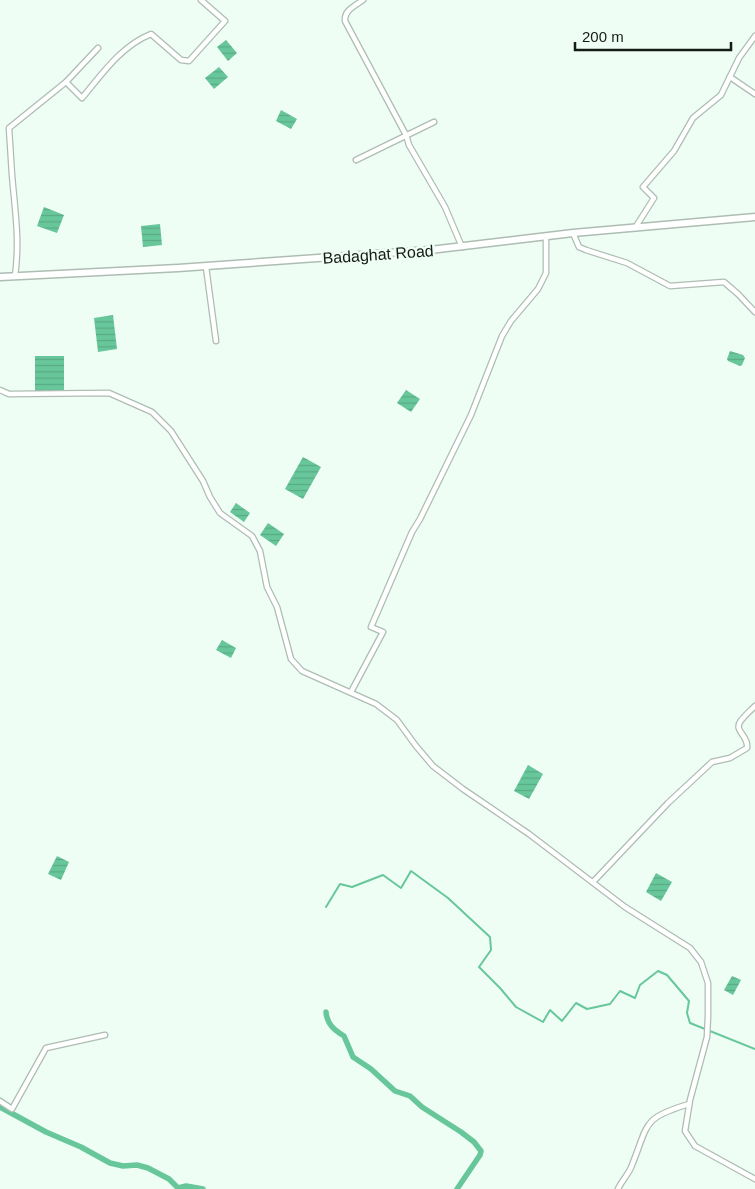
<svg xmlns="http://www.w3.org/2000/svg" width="755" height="1189" font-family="Arial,sans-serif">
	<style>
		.water { fill: url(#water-rules) }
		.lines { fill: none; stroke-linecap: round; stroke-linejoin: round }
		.stream { stroke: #68c79a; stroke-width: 2 }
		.canal { stroke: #68c79a; stroke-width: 5.5 }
		.street-casing { stroke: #aebdb4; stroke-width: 7 }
		.secondary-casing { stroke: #aebdb4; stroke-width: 9 }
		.street { stroke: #fff; stroke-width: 4.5 }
		.secondary { stroke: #fff; stroke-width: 6 }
		.labels { text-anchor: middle; stroke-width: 5; stroke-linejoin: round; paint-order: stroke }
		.street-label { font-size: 16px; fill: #161b18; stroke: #eefef5 }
	</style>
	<defs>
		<pattern id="water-rules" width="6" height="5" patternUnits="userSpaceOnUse" patternTransform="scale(1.25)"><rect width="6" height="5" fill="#68c79a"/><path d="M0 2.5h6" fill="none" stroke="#59aa84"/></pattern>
	</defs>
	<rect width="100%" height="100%" fill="#eefef5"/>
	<g class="water">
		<path d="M226 40 237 53 228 61 217 47Z"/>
		<path d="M219 67 228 77 214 89 205 78Z"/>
		<path d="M281 110 297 119 291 129 276 121Z"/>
		<path d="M44 207 64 215 57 233 37 226Z"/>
		<path d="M160 224 162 245 143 247 141 226Z"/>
		<path d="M113 315 117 349 98 352 94 318Z"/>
		<path d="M730 351 743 355 745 358 742 365 740 366 728 361 727 359Z"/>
		<path d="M35 356H64V391L35 392Z"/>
		<path d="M406 390 420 399 411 412 397 403Z"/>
		<path d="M303 457 321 467 303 499 285 489Z"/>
		<path d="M236 503 250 513 244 522 230 512Z"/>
		<path d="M268 523 284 534 276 546 260 535Z"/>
		<path d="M222 640 236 648 231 658 216 650Z"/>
		<path d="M528 765 543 774 529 799 514 791Z"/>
		<path d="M57 856 69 862 61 880 48 874Z"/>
		<path d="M656 873 672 882 661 901 646 892Z"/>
		<path d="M732 976 741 980 733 995 724 990Z"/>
	</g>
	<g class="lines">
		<path class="stream" d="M326 907 340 884 352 887 383 875 401 888 411 871 448 898 490 937 491 950 479 967 500 988 516 1007 543 1022 550 1010 562 1021 576 1003 587 1009 610 1004 620 991 635 998 640 985 658 971 667 975 689 1001 687 1013 690 1023 755 1049"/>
		<g class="canal">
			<path d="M326 1012C327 1024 334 1030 344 1036L353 1057 371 1069 395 1091 410 1096 422 1107 461 1132 474 1142 481 1151 480 1155 457 1189"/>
			<path d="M0 1107 46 1132 81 1147 110 1163 123 1166 137 1165 148 1168 169 1179 178 1188 186 1186 203 1189"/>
		</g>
		<g class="street-casing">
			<g id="street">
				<path d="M363 0C355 6 344 10 345 21L406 135 409 145 445 207 462 247"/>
				<path d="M730 77 755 94"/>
				<path d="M66 82 82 98C102 74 121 46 151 34L181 60 189 61 225 21 201 0"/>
				<path d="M356 160 434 122"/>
				<path d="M635 228 654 198 643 187 674 151 693 118 721 95 739 58 755 36"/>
				<path d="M573 233 579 247 586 250 627 263 670 286 724 282 738 294 755 312"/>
				<path d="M206 267 216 341"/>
				<path d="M15 276C20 240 15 211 12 175 11 159 10 143 9 128L66 82 98 48"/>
				<path d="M0 390 9 394 109 393 152 412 171 431 203 481 210 497 220 513 252 536 260 551 267 587 277 607 291 659 302 671 376 704 397 720 416 746 433 766 463 789 529 834 625 907 690 948 701 962 708 983V1016L707 1037 690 1100 685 1131 695 1146 755 1179"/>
				<path d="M351 692 383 632 371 627 412 532 420 519 471 415 502 336 511 321 538 289 546 273V236"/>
				<path d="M593 882 668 803 712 762 730 758 747 748C749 736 734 731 740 722 744 716 750 711 755 706"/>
				<path d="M0 1101 12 1109 46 1048 105 1035"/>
				<path d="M618 1189C622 1180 629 1174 632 1165 649 1123 642 1118 689 1104"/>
			</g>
		</g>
		<g class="secondary-casing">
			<path id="secondary" d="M0 277 178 268 430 250 573 233 755 217"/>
		</g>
		<use href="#street" class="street"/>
		<use href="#secondary" class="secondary"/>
	</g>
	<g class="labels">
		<g class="street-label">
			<text transform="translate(378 254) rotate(-4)" y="6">Badaghat Road</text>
		</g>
	</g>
	<path d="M575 42v8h156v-8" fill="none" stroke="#161b18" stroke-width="2.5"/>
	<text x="582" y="42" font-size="15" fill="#161b18" stroke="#eefef5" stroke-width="4" paint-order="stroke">200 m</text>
</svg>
